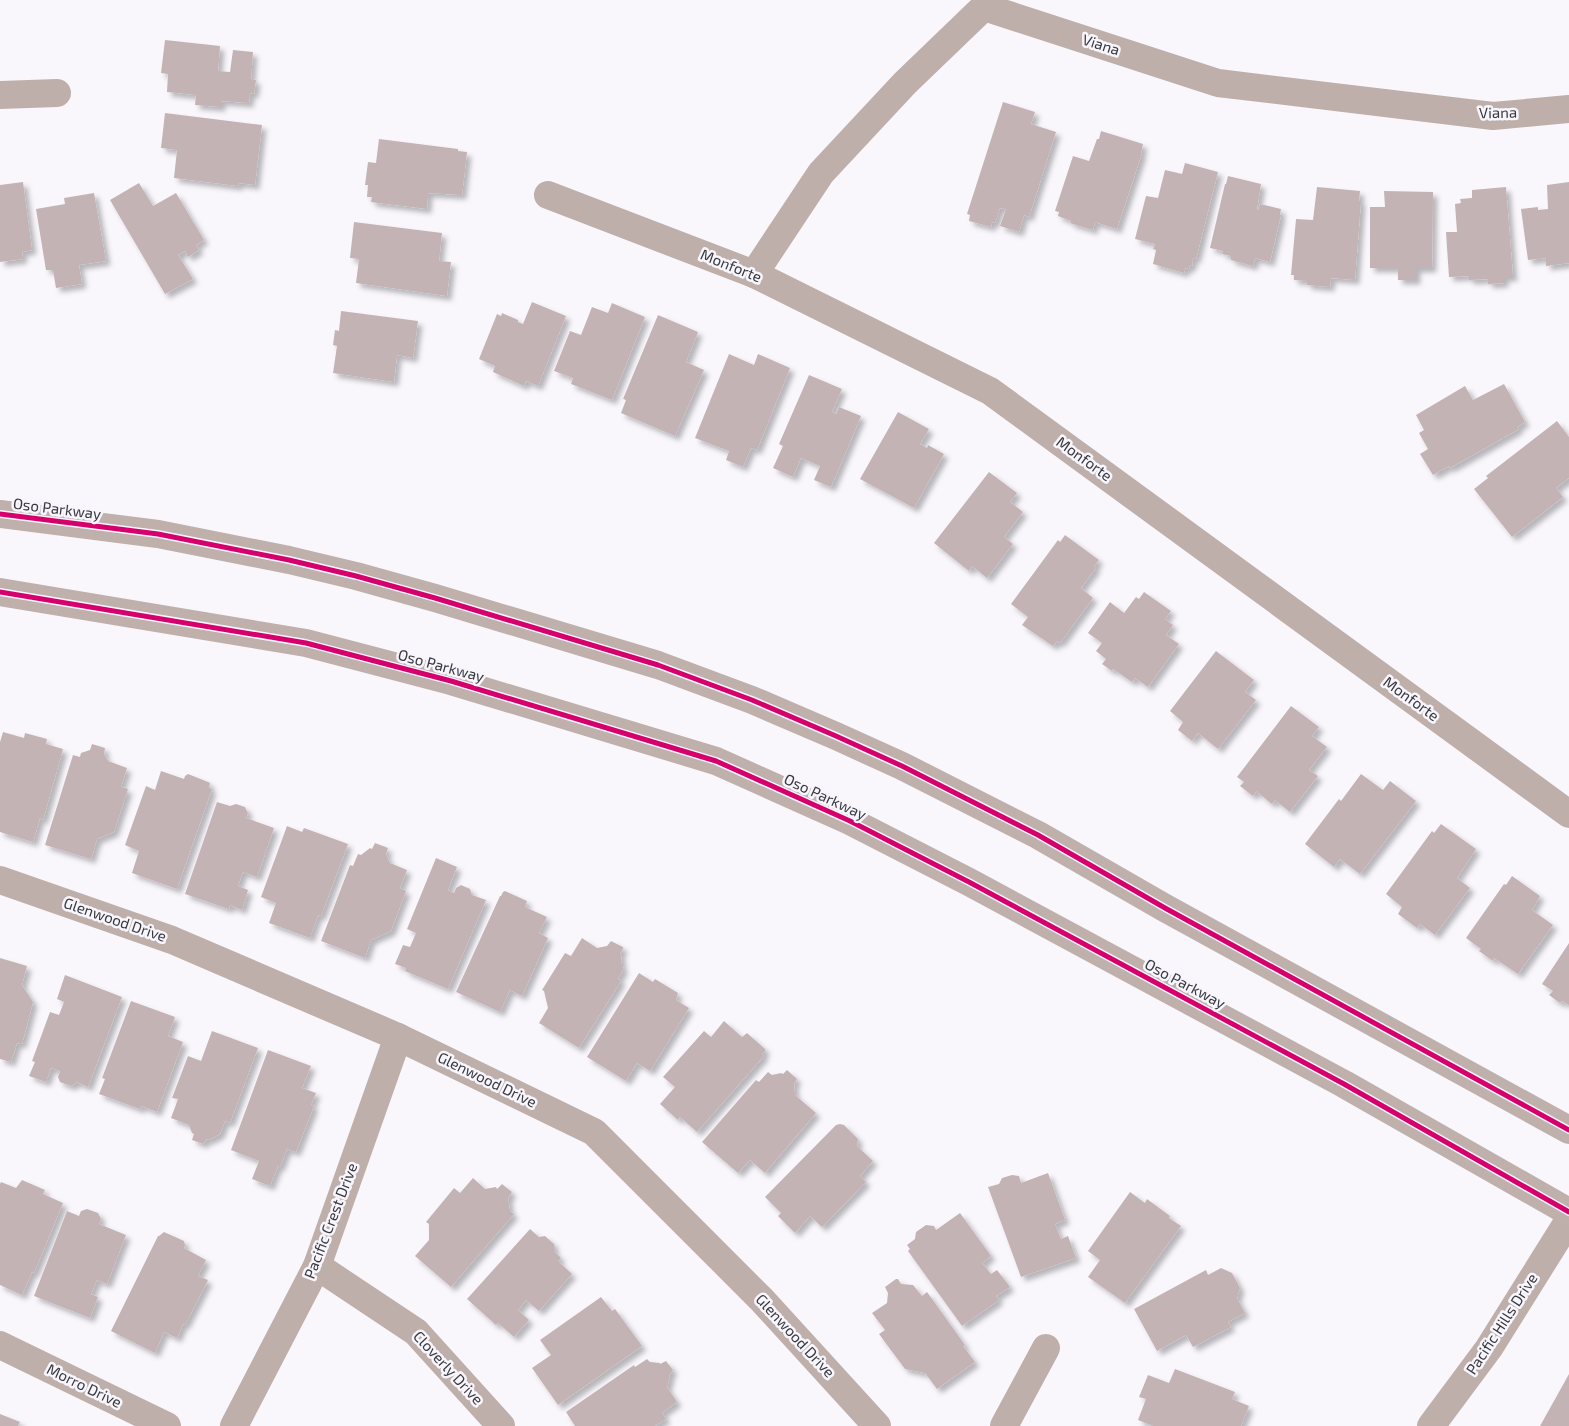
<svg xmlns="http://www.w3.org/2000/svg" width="1569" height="1426" font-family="'Exo 2',sans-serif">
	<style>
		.building { fill: #c4b3b5; filter: url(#shadow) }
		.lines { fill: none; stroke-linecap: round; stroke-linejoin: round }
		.minor { stroke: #bfafaa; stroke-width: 28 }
		.major { stroke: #bfb0ab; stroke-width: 28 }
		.cycleway-casing { stroke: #f8f6fd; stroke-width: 8 }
		.cycleway { stroke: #d6006c; stroke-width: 5 }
		.labels { text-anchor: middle; stroke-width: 5; stroke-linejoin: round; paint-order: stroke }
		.street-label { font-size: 15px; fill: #39373e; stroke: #f8f6fd }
	</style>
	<defs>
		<filter id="shadow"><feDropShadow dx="4.5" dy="4.5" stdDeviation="2.5" flood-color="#0004"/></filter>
	</defs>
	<rect width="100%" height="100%" fill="#f9f7fc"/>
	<g class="building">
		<path d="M165 40 220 46 218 71 230 72 233 50 253 52 251 79 256 80 254 94 250 93 249 103 221 101V107L195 105 196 95 167 92 168 74 161 73Z"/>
		<path d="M1003 102 1035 112 1031 124 1056 132 1029 217 1024 215 1019 232 1000 226 1006 209 1000 208 995 223 992 222 991 227 969 221 970 215 967 214Z"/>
		<path d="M165 113 262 125 255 185 239 183 238 186 174 178 177 150 161 148Z"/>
		<path d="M1101 131 1143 144 1141 153H1142L1117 229 1095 222 1093 230 1070 223 1071 221 1058 216 1059 212 1055 211 1073 156 1089 161 1097 139H1099Z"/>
		<path d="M379 139 458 149V151L467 152 462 195 428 193 427 209 371 202 372 197H367L368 185H365L368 162 376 163Z"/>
		<path d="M1185 163 1218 172 1196 259 1193 258 1192 266 1190 265 1189 269 1185 268 1184 273 1153 264 1156 250 1153 249 1155 244 1135 239 1146 196 1158 198 1165 170 1182 174Z"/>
		<path d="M1228 176 1261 184 1257 209 1258 210 1260 204 1281 209 1280 215H1281L1270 262 1255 258 1253 266 1231 260V256L1222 254 1223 251 1210 248 1225 184H1226Z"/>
		<path d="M23 182 32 250 22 252 23 259 0 262V185Z"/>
		<path d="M1569 182V263L1546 266V258L1528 260 1521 209 1538 207V210L1548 209 1547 185Z"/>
		<path d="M139 183 153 206 176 193 204 240 196 245 199 250 188 257 185 251 178 255 193 279 165 294 110 200Z"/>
		<path d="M1317 187 1360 191 1359 201H1361L1355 280 1331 278 1330 287 1307 285V281L1294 280V275H1291L1296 219 1313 220Z"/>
		<path d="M1506 187 1513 277H1504V283L1488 284V279L1469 280V276L1449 277 1446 232H1457L1455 204 1461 203 1460 199 1472 198V190Z"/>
		<path d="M1384 191 1433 192 1432 268H1416V280H1398V268H1370V207H1385Z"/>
		<path d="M94 193 106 261 79 265 82 284 56 288 53 270H46L36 209 65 204 64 198Z"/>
		<path d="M354 222 442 233 439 261 451 262 447 296 356 283 359 259 350 258Z"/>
		<path d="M532 302 566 316 538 386 526 381 524 386 493 372 495 366 479 359 497 314 501 316 502 313 518 320V322L523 324Z"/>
		<path d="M612 303 645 317 612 400 571 384 573 378 554 371 570 331 581 335 592 307 608 313Z"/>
		<path d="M341 311 418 321 413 358 397 355 394 382 333 373 337 346 333 345 335 330 339 331Z"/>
		<path d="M658 315 698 332 686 362 704 370 675 436 621 413 626 400 623 399Z"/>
		<path d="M729 354 754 365 758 354 790 368 757 450 751 448 743 467 726 460 729 451 695 438Z"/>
		<path d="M809 375 842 389 832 412 836 414 839 407 861 416 831 487 814 480 820 466 801 458 793 477 773 468 783 446 779 444Z"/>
		<path d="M1504 384 1525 422 1517 427 1519 429 1450 468 1449 466 1433 475 1420 454 1428 449 1419 433 1424 430 1416 415 1465 386 1473 400Z"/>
		<path d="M898 412 929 429 920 444 927 448 928 445 944 454 914 508 860 479Z"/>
		<path d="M1557 421 1569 437V478L1556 488 1563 497 1512 537 1474 489 1488 478 1486 476Z"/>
		<path d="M989 472 1017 493 1010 502 1023 512 1004 537 1013 544 987 578 972 566 969 571 934 543Z"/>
		<path d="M1065 535 1099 560 1094 566 1096 568 1081 588 1093 598 1060 643 1057 641 1053 646 1022 625 1028 617 1011 604 1058 540 1060 542Z"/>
		<path d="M1144 592 1171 611 1165 619 1173 625 1166 635 1179 644 1148 687 1135 678 1132 682 1113 669 1112 671 1102 664 1106 659 1096 651 1102 643 1088 633 1110 602 1124 613 1136 597 1139 599Z"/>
		<path d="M1216 651 1254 680 1245 692 1256 700 1218 749 1198 733 1192 741 1178 730 1183 722 1170 711Z"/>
		<path d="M1291 706 1319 727 1312 736 1327 747 1309 770 1318 776 1290 812 1275 800 1272 804 1256 791 1253 796 1240 786 1244 782 1237 777Z"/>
		<path d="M3 732 24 738 25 733 47 739 46 744 63 749 43 820 40 818 33 842 0 832V742Z"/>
		<path d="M92 744 105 748 104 754 108 761 127 768 121 787 128 789 114 832 97 839 91 859 45 845 73 755 80 757 81 753 90 750Z"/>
		<path d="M161 771 184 779 185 776 188 774 208 782 210 783 209 788 212 789 177 889 132 873 139 851 125 845 146 786 155 790Z"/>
		<path d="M1361 774 1383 790 1390 781 1416 801 1360 874 1340 859 1334 867 1305 844 1339 799 1341 801Z"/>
		<path d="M217 802 230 806 236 804 245 807 248 813 246 818 274 828 257 877 243 872 238 886 248 890 242 910 230 905 229 909 185 894Z"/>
		<path d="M1441 824 1476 849 1457 878 1470 888 1435 935 1420 924 1417 928 1398 914 1402 907 1386 894 1432 831 1434 833Z"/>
		<path d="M287 826 302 832 304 828 348 844 321 916 318 915 310 938 269 923 276 903 261 897Z"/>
		<path d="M375 843 388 848 386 854 390 863 407 870 400 888 406 891 391 931 371 940 365 958 321 941 350 865 353 866 358 854 361 855 370 848 372 849Z"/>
		<path d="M436 858 457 867 448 890 454 893 456 888 461 885 470 889 472 895 486 900 448 989 405 971 406 968 395 964 403 945 410 947 416 933 407 929Z"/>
		<path d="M1512 876 1540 896 1532 910 1553 925 1518 974 1494 958 1493 961 1479 951 1481 949 1466 938 1504 884 1506 885Z"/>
		<path d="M505 891 527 901 525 907 547 917 539 933 548 938 522 996 510 990 500 1012 456 992 500 896H501L503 892Z"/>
		<path d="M582 938 597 948 607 946 611 941 623 947V949L620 954 621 955 622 967 624 968 618 979 621 981 579 1048 539 1023 548 1008 544 991 542 990 565 953 571 956Z"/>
		<path d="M1569 943V1005L1562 1001 1560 1003 1549 995 1553 991 1542 984Z"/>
		<path d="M0 958 27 966 22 985 33 1002 22 1044 17 1043 11 1062 0 1059Z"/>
		<path d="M639 973 653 982 655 979 678 993 676 1000 689 1008 650 1071 637 1063 626 1081 587 1057Z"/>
		<path d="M65 975 122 997 88 1087 77 1082 71 1086 60 1082 58 1077 60 1071 51 1068 46 1082 29 1076 35 1062 32 1061 50 1012 59 1015 64 1002 57 999Z"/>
		<path d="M131 1001 175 1017 168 1036 183 1042 157 1112 142 1106 140 1109 99 1094 105 1079 102 1078Z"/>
		<path d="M724 1021 742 1037 747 1033 765 1049V1051L762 1054 764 1056 697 1132 680 1117 678 1120 660 1104 675 1087 663 1077 704 1031 711 1037Z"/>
		<path d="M212 1031 258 1048 230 1123 225 1121 220 1134 209 1140 207 1139 203 1144 192 1140 194 1134 192 1133 189 1125 171 1118 178 1099 172 1098 188 1056 201 1061Z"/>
		<path d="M268 1050 311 1066 302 1088 316 1093 311 1105 314 1106 296 1152 287 1149 280 1167 278 1166 270 1186 252 1179 259 1161 231 1150Z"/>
		<path d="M787 1070 797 1079 794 1084 795 1095 816 1113 765 1173 750 1160 738 1173 702 1142 756 1080 759 1082 768 1072 772 1075 781 1073 783 1074Z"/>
		<path d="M840 1124 844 1125 858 1139 857 1146 873 1161 860 1176 866 1182 822 1227 810 1216 795 1233 778 1216 781 1213 765 1197 836 1125Z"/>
		<path d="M1048 1173 1065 1220 1055 1224 1061 1239 1068 1236 1076 1258 1021 1277 988 1187 999 1184 1002 1178 1012 1175 1019 1176 1021 1183Z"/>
		<path d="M473 1178 485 1189 496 1187 497 1189 502 1184 512 1192 508 1198 510 1211 514 1214 451 1287 415 1256 429 1240V1224L426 1222 454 1188 460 1193Z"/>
		<path d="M22 1180 45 1190 43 1194 63 1203 34 1273 32 1272 22 1295 0 1285V1184L1 1182 16 1188Z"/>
		<path d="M1130 1192 1145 1203 1147 1199 1170 1216 1169 1218 1181 1226 1125 1303 1088 1277 1100 1260 1088 1251Z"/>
		<path d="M87 1209 98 1213 101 1219 99 1224 126 1235 107 1284 97 1280 91 1294 98 1297 90 1318 34 1296 67 1211 79 1216 81 1211Z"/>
		<path d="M960 1213 991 1256 982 1263 991 1274 997 1270 1010 1287 996 1296 999 1300 962 1326 908 1251 910 1249 907 1245 915 1239 916 1232 926 1225 934 1226 936 1230Z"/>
		<path d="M530 1229 539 1237 545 1236 554 1244V1251L561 1258 558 1261 572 1274 539 1311 526 1300 518 1310 529 1320 514 1337 498 1323 496 1325 467 1299Z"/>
		<path d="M164 1232 184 1241 185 1245 184 1248 206 1260 198 1276 208 1280 185 1325 183 1324 177 1338 164 1332 155 1353 111 1331 158 1236H159Z"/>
		<path d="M1221 1268 1232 1273 1240 1288 1237 1298 1245 1313 1228 1322 1231 1327 1193 1347 1186 1335 1157 1351 1134 1309 1206 1270 1208 1275Z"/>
		<path d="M896 1279H898L901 1284 913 1285 922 1296 927 1292 965 1345 963 1346 975 1362 937 1389 925 1373 905 1369 879 1334 885 1330 872 1313 887 1303 888 1293 885 1287Z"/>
		<path d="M601 1297 612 1311 615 1309 642 1346 558 1405 532 1368 551 1355 540 1340Z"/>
		<path d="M647 1359 650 1362 660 1363V1364L666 1361 673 1370 669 1376 670 1377 667 1387 677 1402 662 1413 666 1419 655 1426H575L566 1412 634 1365 635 1367Z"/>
		<path d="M1175 1369 1235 1392 1232 1399 1249 1406 1241 1426H1153L1138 1420 1146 1399 1139 1397 1148 1375 1169 1383Z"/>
		<path d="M1569 1374V1426H1540Z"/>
		<path d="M0 1414 20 1422 18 1426H0Z"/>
	</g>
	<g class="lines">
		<g class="minor">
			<path d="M0 95 57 93"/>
			<path d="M548 195 754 274 990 391 1569 814"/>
			<path d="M754 274 821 173 905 83 984 7 1218 83 1493 116 1569 109"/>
			<path d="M0 880 172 940 398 1037 594 1132 762 1300 877 1426"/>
			<path d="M317 1266 416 1332 501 1426"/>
			<path d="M0 1345 167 1426"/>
			<path d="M234 1426 317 1266 398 1037"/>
			<path d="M1004 1426 1046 1348"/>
			<path d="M1431 1426 1489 1348 1569 1220"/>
		</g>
		<g class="major">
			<path d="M0 514 158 534 289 560 356 576 435 598 658 665 752 700 836 736 902 766 1038 835 1165 908 1569 1130"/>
			<path d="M0 592 306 643 451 681 716 761 850 821 969 882 1344 1084 1569 1212"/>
		</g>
		<g class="cycleway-casing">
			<g id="cycleway">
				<path d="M0 514 158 534 289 560 356 576 435 598 658 665 752 700 836 736 902 766 1038 835 1165 908 1569 1130"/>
				<path d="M0 592 306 643 451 681 716 761 850 821 969 882 1344 1084 1569 1212"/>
			</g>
		</g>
		<use href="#cycleway" class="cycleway"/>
	</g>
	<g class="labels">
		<g class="street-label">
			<text transform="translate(1101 45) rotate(18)" y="5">Viana</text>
			<text transform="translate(1498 113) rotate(-1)" y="5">Viana</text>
			<text transform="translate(731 266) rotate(22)" y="5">Monforte</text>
			<text transform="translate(1084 459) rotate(36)" y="5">Monforte</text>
			<text transform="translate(57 509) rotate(7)" y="5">Oso Parkway</text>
			<text transform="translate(441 666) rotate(15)" y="5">Oso Parkway</text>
			<text transform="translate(1411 699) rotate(36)" y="5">Monforte</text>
			<text transform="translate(825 797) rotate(25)" y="5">Oso Parkway</text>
			<text transform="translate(115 920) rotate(19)" y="5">Glenwood Drive</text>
			<text transform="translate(1185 984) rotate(28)" y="5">Oso Parkway</text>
			<text transform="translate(487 1080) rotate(26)" y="5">Glenwood Drive</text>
			<text transform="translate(331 1221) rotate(-69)" y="5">Pacific Crest Drive</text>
			<text transform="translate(1502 1324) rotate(-57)" y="5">Pacific Hills Drive</text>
			<text transform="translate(795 1336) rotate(47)" y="5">Glenwood Drive</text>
			<text transform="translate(448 1368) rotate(47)" y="5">Cloverly Drive</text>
			<text transform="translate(84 1386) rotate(26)" y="5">Morro Drive</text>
		</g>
	</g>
</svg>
